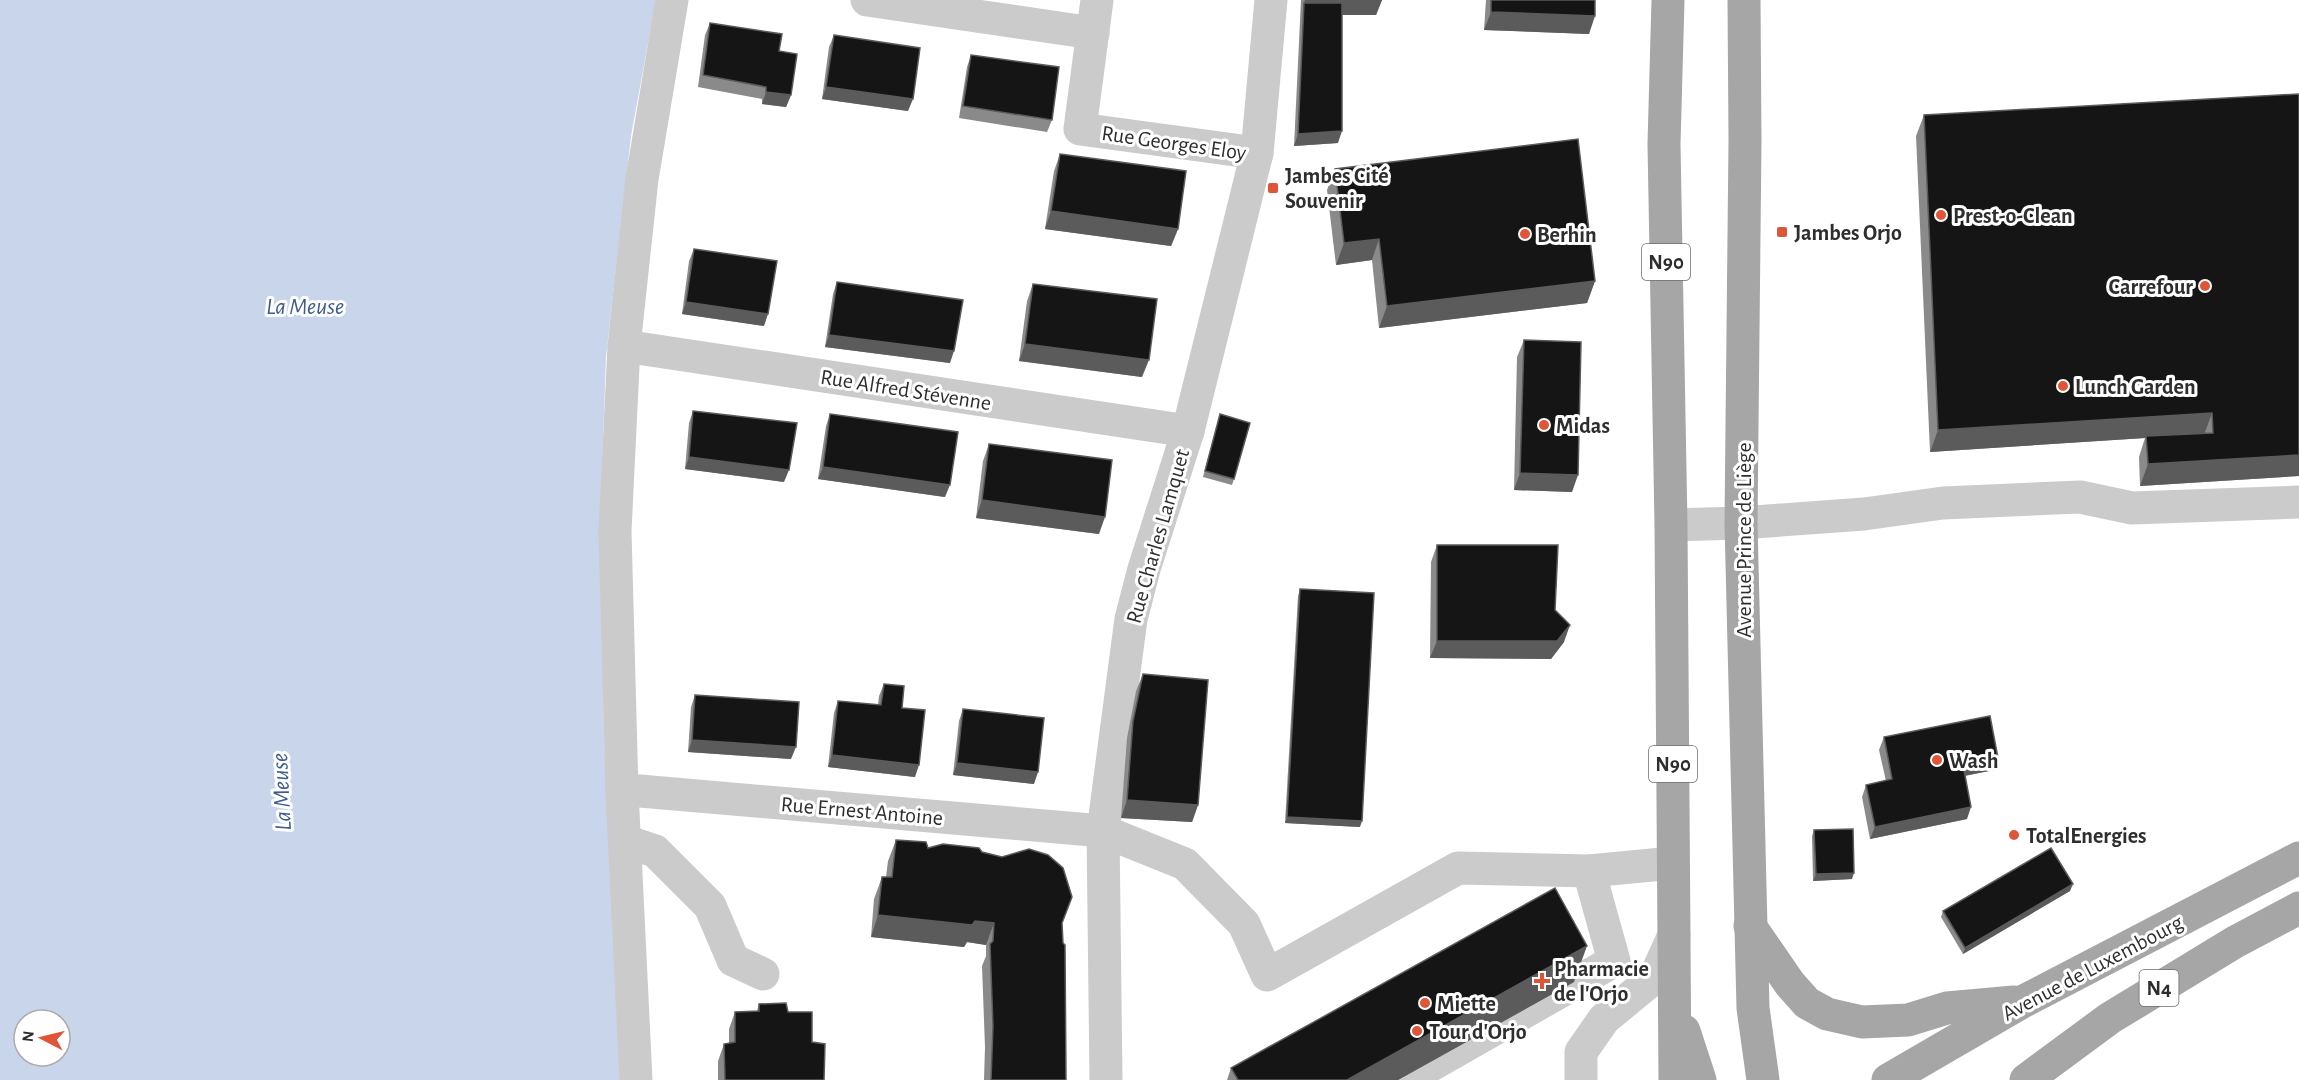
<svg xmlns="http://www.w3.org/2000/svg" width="2299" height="1080" font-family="'Alegreya Sans',sans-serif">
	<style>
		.water { fill: #c9d5ea; fill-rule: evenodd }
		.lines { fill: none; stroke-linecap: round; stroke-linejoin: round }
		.minor { stroke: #cbcbcb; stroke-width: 33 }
		.major { stroke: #a6a6a6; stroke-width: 33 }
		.wall { fill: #8a8a8a }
		.shaded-wall { fill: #5b5b5b }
		.building { fill: #151515; stroke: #5b5b5b; stroke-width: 1.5 }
		.poi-dot { fill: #de5537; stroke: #fff; stroke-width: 2 }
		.labels { text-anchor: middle; stroke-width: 6; stroke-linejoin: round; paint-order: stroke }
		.shield { fill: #fff; stroke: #6d6d6d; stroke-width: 1.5 }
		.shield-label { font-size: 21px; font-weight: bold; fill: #2e2e2e }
		.street-label { font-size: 22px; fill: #2e2e2e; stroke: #fff }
		.poi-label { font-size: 22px; font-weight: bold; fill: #2e2e2e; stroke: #fff; text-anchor: start }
		.water-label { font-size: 24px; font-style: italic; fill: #3f5b8c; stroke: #fff }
	</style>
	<rect width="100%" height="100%" fill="#fff"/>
	<path class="water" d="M0 0H656L631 136 606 357 600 526 604 731 620 1080H0ZM24 1020H60V1056H24Z"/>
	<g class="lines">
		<g class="minor">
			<path d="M867 0 1093 33"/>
			<path d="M1097 0 1080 129 1257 153"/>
			<path d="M624 346 1188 431"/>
			<path d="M1671 525 1741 523 1864 514 1943 503 2080 497 2132 508 2299 502"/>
			<path d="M622 791H640L1103 831 1185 864 1244 924 1267 975 1458 868 1589 871 1673 863"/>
			<path d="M625 841 655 851 710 906 733 960 763 974"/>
			<path d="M636 1080 622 791 615 531 624 346 642 179 672 0"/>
			<path d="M1106 1080 1103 831 1131 619 1144 569 1188 431 1257 153 1271 0"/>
			<path d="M1405 1080 1614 961 1589 871"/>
			<path d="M1581 1080V1052L1604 1019 1655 977 1674 935"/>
		</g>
		<g class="major">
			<path d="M1668 0 1664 144 1671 525 1675 1080"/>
			<path d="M1744 0 1745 140 1741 523 1753 1008 1763 1080"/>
			<path d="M1750 926 1790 984 1807 1003 1827 1014 1862 1022 1908 1020 1947 1008 2014 1002"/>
			<path d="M1684 1031 1700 1080"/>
			<path d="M1888 1080 2024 1001 2299 858"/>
			<path d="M2026 1080 2110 1018 2235 942 2299 908"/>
		</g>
	</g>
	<g class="wall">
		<path d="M1301 0H1382L1376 15H1342L1338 143 1294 146Z"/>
		<path d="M1486 0H1595L1589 34 1484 30Z"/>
		<path d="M710 23 779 51 791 95 786 107 762 104V99L698 87 705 35Z"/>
		<path d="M834 35 908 111 822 99 829 47Z"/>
		<path d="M971 55 1052 120 1047 132 959 118 967 67Z"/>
		<path d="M2299 94V476L2140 486 2139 457 2145 438 1930 452 1916 136 1924 115Z"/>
		<path d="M1060 154 1178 229 1171 246 1045 229 1054 171Z"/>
		<path d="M1335 169 1595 281 1587 303 1379 328 1372 260 1336 265 1327 190Z"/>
		<path d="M694 249 764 326 682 314 689 261Z"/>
		<path d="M837 282 950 363 825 347 833 294Z"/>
		<path d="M1033 284 1142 377 1019 361 1027 301Z"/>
		<path d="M1524 340 1572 492 1514 490 1517 357Z"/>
		<path d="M693 411 784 482 685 469 689 423Z"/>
		<path d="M830 414 945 497 818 479 826 426Z"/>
		<path d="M1220 414 1234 479 1232 485 1203 477Z"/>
		<path d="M989 444 1099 534 976 518 983 461Z"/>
		<path d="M1437 545 1555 610 1564 642 1551 659 1430 658 1431 562Z"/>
		<path d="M1300 589 1360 827 1285 823 1298 596Z"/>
		<path d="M1143 674 1198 805 1192 822 1121 818 1127 738 1136 691Z"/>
		<path d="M884 684 902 708 915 777 828 767 834 713 838 701 878 705 879 696Z"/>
		<path d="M695 695 791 759 688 752 691 707Z"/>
		<path d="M963 709 1034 784 953 775 959 721Z"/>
		<path d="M1884 737 1998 758 1994 770 1965 776 1967 819 1870 839 1862 797 1866 785 1886 781 1879 750Z"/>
		<path d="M1814 830 1852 879 1813 881 1812 836Z"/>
		<path d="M896 840 928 848 982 852 1062 923 1066 1080H984L985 1047 982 966 986 956V945L967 942 964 947 871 937 874 899 882 877H886L888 861Z"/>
		<path d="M2070 891 1963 954 1941 917 1943 911Z"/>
		<path d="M1574 982 1398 1080H1227L1231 1068Z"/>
		<path d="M759 1004 788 1012 812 1042 824 1080H718V1061L724 1044 729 1043V1029L735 1012 757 1011Z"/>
	</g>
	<g class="shaded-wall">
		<path d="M1305 0H1382L1376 15H1304V3L1300 15Z"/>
		<path d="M1491 12 1595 16 1589 34 1484 30Z"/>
		<path d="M826 87 913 99 908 111 822 99Z"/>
		<path d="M766 92 791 95 786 107 762 104Z"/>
		<path d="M1342 131 1338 143 1294 146 1298 134Z"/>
		<path d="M1051 211 1178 229 1171 246 1045 229Z"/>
		<path d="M1379 239 1372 260 1336 265 1344 243Z"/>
		<path d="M1595 281 1587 303 1379 328 1387 306Z"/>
		<path d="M686 302 768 314 764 326 682 314Z"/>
		<path d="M829 335 954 351 950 363 825 347Z"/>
		<path d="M1025 344 1149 360 1142 377 1019 361Z"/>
		<path d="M2212 413 2204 435 2146 436 2145 438 1930 452 1938 430Z"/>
		<path d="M2299 455V476L2140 486 2148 464Z"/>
		<path d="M689 457 789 470 784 482 685 469Z"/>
		<path d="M823 467 950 485 945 497 818 479Z"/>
		<path d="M1520 473 1578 475 1572 492 1514 490Z"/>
		<path d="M982 500 1105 517 1099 534 976 518Z"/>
		<path d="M1570 625 1564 642 1551 659 1430 658 1437 641Z"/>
		<path d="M692 740 796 747 791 759 688 752Z"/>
		<path d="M832 755 919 765 915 777 828 767Z"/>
		<path d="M1998 758 1994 770 1958 777 1963 765Z"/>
		<path d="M957 763 1038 772 1034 784 953 775Z"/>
		<path d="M1127 800 1198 805 1192 822 1121 818Z"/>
		<path d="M1971 807 1967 819 1870 839 1875 827Z"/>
		<path d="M1287 817 1362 821 1360 827 1285 823Z"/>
		<path d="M1854 873 1852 879 1813 881 1816 874Z"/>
		<path d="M2073 884 2070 891 1963 954 1965 948Z"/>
		<path d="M878 915 975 921 994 923 986 945 967 942 964 947 871 937Z"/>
		<path d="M1587 946 1574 982 1398 1080H1347Z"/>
	</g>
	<g class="building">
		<path d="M1491 0H1595V16L1491 12Z"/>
		<path d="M1304 3H1342V131L1298 134Z"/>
		<path d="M710 23 782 34 779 51 797 54 791 95 766 92V87L703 75Z"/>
		<path d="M834 35 920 48 913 99 826 87Z"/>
		<path d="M971 55 1059 67 1052 120 963 106Z"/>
		<path d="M2299 94V455L2148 464 2146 436 2213 433 2212 413 1938 430 1924 115Z"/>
		<path d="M1578 139 1595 281 1387 306 1379 239 1344 243 1335 169Z"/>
		<path d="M1060 154 1186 171 1178 229 1051 211Z"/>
		<path d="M694 249 777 261 768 314 686 302Z"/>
		<path d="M837 282 963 300 954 351 829 335Z"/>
		<path d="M1033 284 1157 299 1149 360 1025 344Z"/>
		<path d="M1524 340 1581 342 1578 475 1520 473Z"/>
		<path d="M693 411 797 423 789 470 689 457Z"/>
		<path d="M830 414 958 432 950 485 823 467Z"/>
		<path d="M1220 414 1250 423 1234 479 1205 471Z"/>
		<path d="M989 444 1112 460 1105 517 982 500Z"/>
		<path d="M1437 545H1558L1555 610 1570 625 1557 641H1437Z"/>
		<path d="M1300 589 1374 593 1362 821 1287 817Z"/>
		<path d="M1143 674 1208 680 1198 805 1127 800 1133 721Z"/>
		<path d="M884 684 904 686 902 708 925 710 919 765 832 755 838 701 881 705Z"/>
		<path d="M695 695 799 702 796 747 692 740Z"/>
		<path d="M963 709 1044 718 1038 772 957 763Z"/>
		<path d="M1990 716 1998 758 1963 765 1971 807 1875 827 1866 785 1892 779 1884 737Z"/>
		<path d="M1853 829 1854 873 1816 874 1814 830Z"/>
		<path d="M896 840 926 842 928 848 943 844 979 848 982 852 1002 857 1029 849 1048 855 1063 868 1072 897 1062 923 1063 943 1065 945 1066 1080H991L993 1026 990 944 993 941 994 923 975 921 972 925 878 915 882 877H892Z"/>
		<path d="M2051 848 2073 884 1965 948 1943 911Z"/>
		<path d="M1555 888 1587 946 1347 1080H1238L1231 1068Z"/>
		<path d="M786 1003 788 1012H812V1042L825 1044 824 1080H725L724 1044 735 1042V1012L759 1011V1004Z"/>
	</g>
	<g class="poi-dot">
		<rect x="1267" y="182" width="12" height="12" rx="3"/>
		<circle cx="1941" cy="215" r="6"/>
		<rect x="1776" y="226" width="12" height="12" rx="3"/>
		<circle cx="1525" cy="234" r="6"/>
		<circle cx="2205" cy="286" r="6"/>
		<circle cx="2063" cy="386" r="6"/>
		<circle cx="1544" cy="425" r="6"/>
		<circle cx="1937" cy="760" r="6"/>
		<circle cx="2014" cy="835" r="6"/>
		<path d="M1539 972h6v6h6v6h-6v6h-6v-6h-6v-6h6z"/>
		<circle cx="1425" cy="1003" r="6"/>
		<circle cx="1417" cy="1031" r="6"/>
	</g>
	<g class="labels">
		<g class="shield">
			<rect x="1642" y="244" width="48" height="36" rx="4.5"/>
			<rect x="1649" y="746" width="48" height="36" rx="4.5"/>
			<rect x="2139.5" y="970" width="39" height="36" rx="4.5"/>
		</g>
		<g class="shield-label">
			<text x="1666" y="269">N90</text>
			<text x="1673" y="771">N90</text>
			<text x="2159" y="995">N4</text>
		</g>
		<g class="street-label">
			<text transform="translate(1174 142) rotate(8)" y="8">Rue Georges Eloy</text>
			<text transform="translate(906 389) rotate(9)" y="8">Rue Alfred Stévenne</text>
			<text transform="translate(1157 536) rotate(-74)" y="8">Rue Charles Lamquet</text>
			<text transform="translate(1743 540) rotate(-90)" y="8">Avenue Prince de Liège</text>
			<text transform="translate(862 810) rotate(5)" y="8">Rue Ernest Antoine</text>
			<text transform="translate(2092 967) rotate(-28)" y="8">Avenue de Luxembourg</text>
		</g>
		<g class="poi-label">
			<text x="1285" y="183">Jambes Cité<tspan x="1285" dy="25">Souvenir</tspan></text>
			<text x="1953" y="223">Prest-o-Clean</text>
			<text x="1794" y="240">Jambes Orjo</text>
			<text x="1537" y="242">Berhin</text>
			<text x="2193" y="294" text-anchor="end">Carrefour</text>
			<text x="2075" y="394">Lunch Garden</text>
			<text x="1556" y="433">Midas</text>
			<text x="1949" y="768">Wash</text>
			<text x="2026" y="843">TotalEnergies</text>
			<text x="1554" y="976">Pharmacie<tspan x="1554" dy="25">de l'Orjo</tspan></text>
			<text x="1437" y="1011">Miette</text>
			<text x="1429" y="1039">Tour d'Orjo</text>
		</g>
		<g class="water-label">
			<text x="305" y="314">La Meuse</text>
			<text transform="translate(281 792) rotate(-93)" y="8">La Meuse</text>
		</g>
	</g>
	<g transform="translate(42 1038) rotate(277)"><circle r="28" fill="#ffffff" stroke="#ababab" stroke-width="1.5"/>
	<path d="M0-4.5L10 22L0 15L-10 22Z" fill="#de5537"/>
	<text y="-9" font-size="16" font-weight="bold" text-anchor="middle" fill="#2e2e2e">N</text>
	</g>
</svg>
